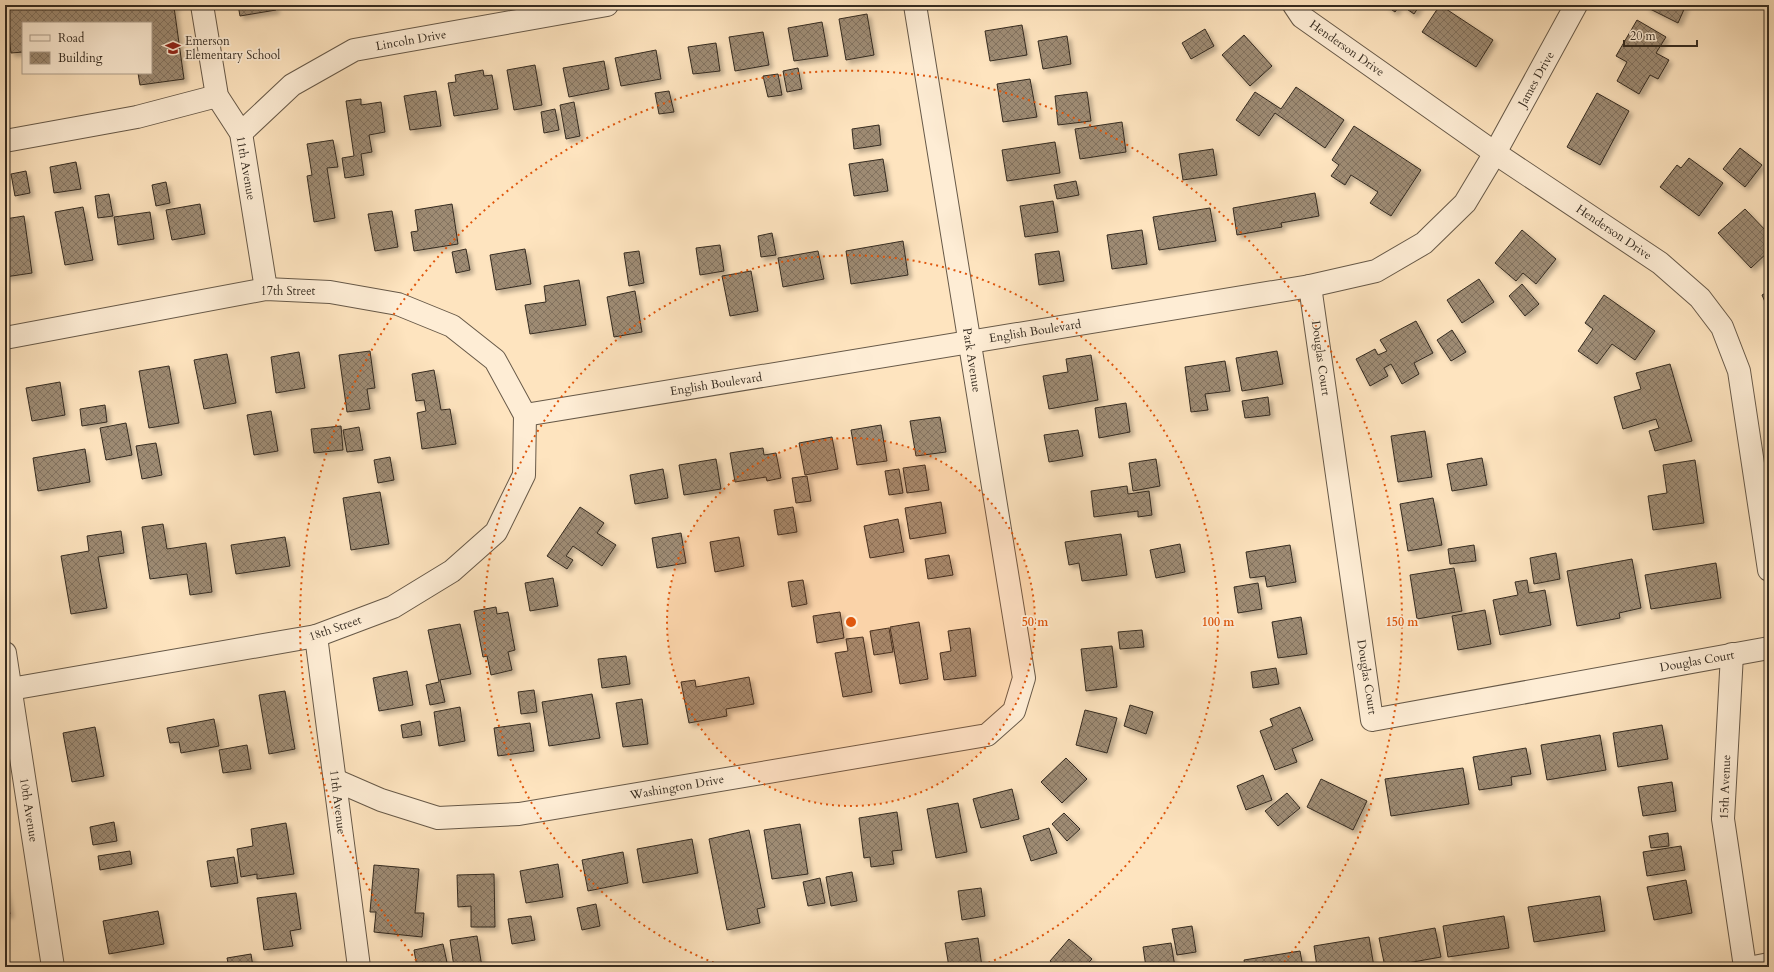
<svg xmlns="http://www.w3.org/2000/svg" width="1774" height="972" font-family="Cardo,serif">
	<style>
		.building { fill: url(#building-cross-hatch); stroke: #352b20; filter: url(#shadow) }
		.lines { fill: none; stroke-linecap: round; stroke-linejoin: round }
		.minor-casing { stroke: #675948; stroke-width: 24 }
		.minor { stroke: #feedd5; stroke-width: 22 }
		.ring { fill: none; stroke: #df570d; stroke-width: 2; stroke-dasharray: 2 4 }
		.labels { text-anchor: middle; stroke-width: 3.5; stroke-linejoin: round; paint-order: stroke }
		.street-label { font-size: 12px; fill: #352b20; stroke: #feedd5 }
		.poi-label { font-size: 12px; fill: #352b20; stroke: #feedd5; text-anchor: start }
		.centre { fill: #df570d; stroke: #feedd5; stroke-width: 2 }
		.ring-label { font-size: 12px; text-anchor: middle; font-weight: bold; fill: #df570d; stroke: #feedd5; stroke-width: 3.5; stroke-linejoin: round; paint-order: stroke }
	</style>
	<defs>
		<pattern id="building-cross-hatch" width="8" height="8" patternUnits="userSpaceOnUse"><rect width="8" height="8" fill="#9e8b73"/><path d="M0 0l8 8M0 8l8-8" fill="none" stroke="#82725e"/></pattern>
		<filter id="shadow"><feDropShadow dx="3.5" dy="3.5" stdDeviation="2" flood-color="#0004"/></filter>
	</defs>
	<rect width="100%" height="100%" fill="#fee4bf"/>
	<filter id="stains"><feTurbulence type="fractalNoise" baseFrequency=".005" numOctaves="4"/><feColorMatrix values="0 0 0 0 .2 0 0 0 0 .09 0 0 0 0 .02 0 0 0 .5 -.17"/></filter>
	<radialGradient id="worn" r=".72"><stop offset=".6" stop-color="#630" stop-opacity="0"/><stop offset="1" stop-color="#630" stop-opacity=".3"/></radialGradient>
	<g class="building">
		<path d="M5 5H180L174 7 184 79 140 85 138 73H151V23H23V52L11 53Z"/>
		<path d="M238 5H275L276 10 240 16Z"/>
		<path d="M1385 5H1400L1395 12Z"/>
		<path d="M1401 5H1420L1414 14Z"/>
		<path d="M1440 5 1493 40 1476 67 1422 32Z"/>
		<path d="M1647 5H1686L1678 23 1646 7Z"/>
		<path d="M867 14 874 55 846 60 839 19Z"/>
		<path d="M1637 20 1666 37 1656 53 1669 60 1658 79 1650 75 1639 94 1617 81 1627 62 1616 56Z"/>
		<path d="M822 22 828 56 794 61 788 28Z"/>
		<path d="M1022 25 1027 55 990 61 985 31Z"/>
		<path d="M1205 29 1214 46 1191 59 1182 43Z"/>
		<path d="M763 32 769 65 735 71 729 37Z"/>
		<path d="M1244 35 1272 66 1250 86 1222 55Z"/>
		<path d="M1067 36 1071 64 1043 69 1038 41Z"/>
		<path d="M716 43 720 71 693 74 688 47Z"/>
		<path d="M656 50 661 79 621 86 615 58Z"/>
		<path d="M604 61 609 89 569 97 563 68Z"/>
		<path d="M535 65 542 105 514 110 507 70Z"/>
		<path d="M798 68 802 89 787 92 783 71Z"/>
		<path d="M483 70 484 76 492 75 498 109 454 116 448 83 456 82 455 75Z"/>
		<path d="M778 74 782 95 768 97 763 76Z"/>
		<path d="M1030 79 1037 117 1003 122 997 84Z"/>
		<path d="M1296 87 1344 120 1325 148 1275 113 1259 136 1236 120 1255 92 1281 109Z"/>
		<path d="M436 91 441 126 410 130 404 96Z"/>
		<path d="M669 91 674 112 659 114 655 93Z"/>
		<path d="M1087 92 1091 121 1058 125 1055 96Z"/>
		<path d="M1597 93 1629 111 1600 165 1567 147Z"/>
		<path d="M361 99V105L381 102 385 132 369 135 372 152 361 154 364 175 345 178 342 158 354 156 346 101Z"/>
		<path d="M574 102 580 136 566 139 560 105Z"/>
		<path d="M555 109 559 130 544 133 541 112Z"/>
		<path d="M1122 122 1126 152 1080 159 1075 129Z"/>
		<path d="M879 125 881 145 854 149 852 129Z"/>
		<path d="M1354 126 1421 170 1391 216 1370 203 1378 192 1351 175 1345 185 1331 176 1339 165 1332 160Z"/>
		<path d="M333 140 338 167 327 168 335 218 314 222 307 176 312 175 307 144Z"/>
		<path d="M1055 142 1060 173 1007 181 1002 150Z"/>
		<path d="M1740 148 1762 165 1745 187 1723 169Z"/>
		<path d="M1213 149 1217 175 1183 180 1179 154Z"/>
		<path d="M1689 158 1723 183 1699 216 1660 187 1677 165 1681 168Z"/>
		<path d="M883 159 888 191 854 196 849 164Z"/>
		<path d="M76 162 81 189 54 193 50 167Z"/>
		<path d="M26 171 30 193 15 196 11 174Z"/>
		<path d="M1076 181 1079 195 1057 199 1054 185Z"/>
		<path d="M166 182 170 203 156 206 152 185Z"/>
		<path d="M1315 193 1319 216 1281 223 1282 227 1237 235 1233 208Z"/>
		<path d="M109 194 113 216 98 218 95 196Z"/>
		<path d="M1053 201 1058 232 1025 237 1020 206Z"/>
		<path d="M200 204 205 234 172 240 166 210Z"/>
		<path d="M452 204 458 244 414 251 411 232 418 231 415 210Z"/>
		<path d="M83 207 93 260 65 265 55 212Z"/>
		<path d="M1210 208 1216 241 1159 250 1153 217Z"/>
		<path d="M1745 209 1769 234V251L1751 268 1718 233Z"/>
		<path d="M392 211 398 247 375 251 368 214Z"/>
		<path d="M150 212 154 239 118 245 114 217Z"/>
		<path d="M24 216 32 273 5 277V219Z"/>
		<path d="M1142 230 1147 264 1112 269 1107 235Z"/>
		<path d="M1522 230 1556 259 1536 284 1523 273 1516 281 1495 263Z"/>
		<path d="M772 233 776 255 761 257 758 236Z"/>
		<path d="M903 241 908 275 851 284 846 251Z"/>
		<path d="M720 245 724 271 700 275 696 248Z"/>
		<path d="M466 249 470 270 456 273 452 252Z"/>
		<path d="M525 249 531 284 496 290 490 255Z"/>
		<path d="M639 251 644 283 629 286 624 253Z"/>
		<path d="M818 251 824 279 783 287 778 258Z"/>
		<path d="M1059 251 1064 281 1039 285 1035 254Z"/>
		<path d="M751 271 758 311 730 316 722 276Z"/>
		<path d="M1479 279 1494 302 1462 323 1447 300Z"/>
		<path d="M579 280 586 325 530 334 525 305 546 302 544 286Z"/>
		<path d="M1522 284 1539 304 1525 316 1509 296Z"/>
		<path d="M635 291 642 332 614 337 607 297Z"/>
		<path d="M1769 291V311L1762 295Z"/>
		<path d="M1604 295 1655 331 1635 360 1612 344 1597 364 1578 351 1593 329 1585 323Z"/>
		<path d="M1416 321 1433 353 1414 363 1419 374 1402 384 1391 364 1384 368 1388 376 1370 386 1356 359 1375 349 1378 355 1387 351 1380 340Z"/>
		<path d="M1452 330 1466 352 1451 361 1437 340Z"/>
		<path d="M370 351 375 388 367 389 370 409 347 412 339 355Z"/>
		<path d="M1277 351 1283 384 1242 391 1236 358Z"/>
		<path d="M299 352 305 388 276 393 271 357Z"/>
		<path d="M227 354 236 403 204 409 194 360Z"/>
		<path d="M1091 355 1098 400 1049 409 1043 376 1068 372 1066 359Z"/>
		<path d="M1225 361 1230 391 1205 394 1208 410 1191 412 1185 367Z"/>
		<path d="M1670 364 1692 441 1655 451 1649 431 1659 428 1656 419 1623 429 1614 397 1641 389 1636 373Z"/>
		<path d="M169 366 179 423 149 428 139 371Z"/>
		<path d="M434 370 441 410 450 409 456 444 422 449 417 413 426 411 424 400 416 401 412 374Z"/>
		<path d="M60 382 65 415 32 421 26 388Z"/>
		<path d="M1268 397 1270 415 1245 418 1242 401Z"/>
		<path d="M1126 403 1130 432 1099 438 1095 408Z"/>
		<path d="M105 405 107 422 82 426 80 409Z"/>
		<path d="M271 411 278 451 254 455 247 415Z"/>
		<path d="M940 417 946 452 916 456 910 421Z"/>
		<path d="M126 423 132 455 106 460 100 428Z"/>
		<path d="M881 425 887 461 857 465 851 430Z"/>
		<path d="M341 426 343 450 314 453 311 429Z"/>
		<path d="M359 427 363 450 347 452 343 430Z"/>
		<path d="M1078 430 1083 456 1049 462 1044 435Z"/>
		<path d="M1425 431 1432 477 1398 482 1391 436Z"/>
		<path d="M832 437 838 469 805 475 799 443Z"/>
		<path d="M156 443 162 475 142 479 136 446Z"/>
		<path d="M763 448 764 455 776 453 781 478 767 481 766 477 735 482 730 453Z"/>
		<path d="M85 449 90 482 38 491 33 458Z"/>
		<path d="M390 457 394 480 378 483 374 460Z"/>
		<path d="M1482 458 1487 485 1452 491 1447 464Z"/>
		<path d="M716 459 721 489 684 495 679 465Z"/>
		<path d="M1156 459 1160 486 1133 491 1129 463Z"/>
		<path d="M1695 460 1704 523 1653 530 1648 496 1667 493 1663 465Z"/>
		<path d="M925 465 929 490 907 493 903 468Z"/>
		<path d="M663 469 668 498 635 504 630 475Z"/>
		<path d="M899 469 903 493 889 495 885 471Z"/>
		<path d="M807 476 811 501 796 503 792 478Z"/>
		<path d="M1127 486 1128 494 1149 491 1152 515 1138 517V511L1094 517 1091 491Z"/>
		<path d="M380 492 389 544 351 550 343 498Z"/>
		<path d="M1433 498 1442 545 1408 551 1400 504Z"/>
		<path d="M941 502 946 533 910 539 905 508Z"/>
		<path d="M580 507 604 523 597 533 616 545 602 566 573 546 566 556 573 560 567 569 547 556Z"/>
		<path d="M793 507 797 532 778 535 774 510Z"/>
		<path d="M898 519 904 552 870 558 864 526Z"/>
		<path d="M163 524 167 549 206 543 212 592 190 595 187 574 150 579 142 527Z"/>
		<path d="M121 531 124 553 98 557 107 608 71 614 61 556 89 551 87 536Z"/>
		<path d="M681 533 686 563 657 568 652 538Z"/>
		<path d="M1121 534 1127 575 1082 581 1079 563 1069 565 1065 542Z"/>
		<path d="M285 537 290 566 236 574 231 545Z"/>
		<path d="M739 537 744 566 715 572 710 542Z"/>
		<path d="M1180 544 1185 572 1156 578 1150 550Z"/>
		<path d="M1290 545 1296 582 1267 587 1265 576 1250 578 1246 552Z"/>
		<path d="M1474 545 1476 561 1450 564 1448 549Z"/>
		<path d="M1556 553 1560 579 1534 584 1530 558Z"/>
		<path d="M949 555 953 575 928 579 925 559Z"/>
		<path d="M1632 559 1641 608 1619 613 1620 618 1577 626 1567 571Z"/>
		<path d="M1716 563 1721 598 1651 609 1645 575Z"/>
		<path d="M1454 568 1462 611 1417 619 1410 575Z"/>
		<path d="M553 578 558 606 530 611 525 583Z"/>
		<path d="M803 580 807 604 792 607 788 582Z"/>
		<path d="M1527 580 1529 593 1545 590 1551 625 1500 635 1493 600 1518 595 1515 582Z"/>
		<path d="M1258 583 1262 609 1238 613 1234 587Z"/>
		<path d="M496 607 497 614 508 612 515 650 508 652 512 670 491 675 487 656 483 657 474 611Z"/>
		<path d="M1485 610 1491 644 1458 650 1452 616Z"/>
		<path d="M840 612 844 638 817 643 813 616Z"/>
		<path d="M1301 617 1307 654 1278 658 1272 622Z"/>
		<path d="M919 622 928 679 900 684 890 627Z"/>
		<path d="M460 624 471 674 440 680 445 702 430 705 426 685 439 682 428 630Z"/>
		<path d="M889 628 893 652 874 655 870 631Z"/>
		<path d="M970 628 976 676 944 680 940 653 951 651 948 631Z"/>
		<path d="M1142 630 1144 647 1120 649 1118 632Z"/>
		<path d="M863 637 872 692 843 697 835 653 848 651 846 639Z"/>
		<path d="M1112 646 1117 687 1086 691 1081 649Z"/>
		<path d="M626 656 630 684 602 688 598 659Z"/>
		<path d="M1276 668 1279 684 1253 688 1251 672Z"/>
		<path d="M407 671 413 705 379 711 373 678Z"/>
		<path d="M749 677 754 704 726 709 727 716 689 723 681 682 695 680 696 687Z"/>
		<path d="M534 690 537 712 521 714 518 692Z"/>
		<path d="M285 691 295 749 269 754 259 695Z"/>
		<path d="M592 694 600 738 549 746 542 702Z"/>
		<path d="M642 699 648 744 623 747 616 703Z"/>
		<path d="M1130 705 1153 712 1146 734 1124 726Z"/>
		<path d="M460 707 465 741 439 746 434 712Z"/>
		<path d="M1300 707 1313 740 1292 749 1297 762 1275 770 1260 731 1273 726 1270 719Z"/>
		<path d="M1085 710 1117 718 1107 753 1076 745Z"/>
		<path d="M214 719 219 746 181 753 179 742 170 743 167 728Z"/>
		<path d="M420 721 422 735 403 738 401 725Z"/>
		<path d="M530 723 534 751 498 756 494 728Z"/>
		<path d="M1662 725 1668 759 1618 767 1613 733Z"/>
		<path d="M95 727 104 776 72 782 63 733Z"/>
		<path d="M1600 735 1606 770 1547 780 1541 745Z"/>
		<path d="M247 745 251 769 223 773 219 750Z"/>
		<path d="M1526 748 1531 774 1511 777 1512 785 1479 790 1473 757Z"/>
		<path d="M1066 758 1087 779 1062 803 1041 782Z"/>
		<path d="M1463 768 1469 804 1391 816 1385 779Z"/>
		<path d="M1263 775 1272 800 1246 810 1237 786Z"/>
		<path d="M1321 779 1367 801 1353 830 1307 807Z"/>
		<path d="M1672 782 1676 811 1643 816 1638 787Z"/>
		<path d="M1012 789 1019 819 981 828 973 799Z"/>
		<path d="M1287 793 1300 808 1278 826 1265 811Z"/>
		<path d="M958 803 967 852 936 858 927 809Z"/>
		<path d="M897 812 902 850 892 851 894 864 871 867 870 857 864 858 859 818Z"/>
		<path d="M1064 813 1080 829 1067 841 1052 824Z"/>
		<path d="M114 822 117 841 93 845 90 827Z"/>
		<path d="M286 823 294 874 257 879V874L241 877 237 849 253 846 251 829Z"/>
		<path d="M800 824 808 874 772 879 764 830Z"/>
		<path d="M1049 828 1057 853 1031 861 1023 836Z"/>
		<path d="M749 830 765 907 757 909 760 923 727 930 709 839Z"/>
		<path d="M1668 833 1669 846 1651 848 1649 836Z"/>
		<path d="M692 839 698 873 643 883 637 849Z"/>
		<path d="M1681 846 1685 870 1647 876 1643 852Z"/>
		<path d="M130 851 132 864 100 870 98 856Z"/>
		<path d="M623 852 628 883 588 891 582 860Z"/>
		<path d="M234 857 238 883 211 887 207 861Z"/>
		<path d="M558 864 563 897 526 903 520 871Z"/>
		<path d="M374 865 419 869 415 913H424L422 937 374 932 376 912H370Z"/>
		<path d="M852 872 857 901 831 906 826 877Z"/>
		<path d="M494 874 495 927H471V906L458 907 457 875Z"/>
		<path d="M820 878 825 903 808 906 803 882Z"/>
		<path d="M1686 880 1692 913 1654 920 1647 887Z"/>
		<path d="M5 887 10 914 5 915Z"/>
		<path d="M981 888 985 916 962 920 958 891Z"/>
		<path d="M296 893 301 929 290 931 293 946 264 950 257 898Z"/>
		<path d="M1600 896 1605 931 1534 942 1528 907Z"/>
		<path d="M596 904 600 926 582 930 577 908Z"/>
		<path d="M158 911 164 944 109 954 103 921Z"/>
		<path d="M531 916 535 940 512 944 508 919Z"/>
		<path d="M1504 916 1509 948 1448 957 1443 926Z"/>
		<path d="M1192 926 1196 952 1177 955 1172 929Z"/>
		<path d="M1435 928 1441 957 1385 967 1379 938Z"/>
		<path d="M477 936 482 967H454L450 940Z"/>
		<path d="M1369 937 1374 967H1317L1314 946Z"/>
		<path d="M978 938 982 967H949L945 943Z"/>
		<path d="M1069 939 1092 959 1084 967H1058L1050 961Z"/>
		<path d="M1171 943 1175 967H1146L1143 947Z"/>
		<path d="M443 944 448 967H417L414 950Z"/>
		<path d="M1300 951 1303 967H1245L1244 960Z"/>
		<path d="M251 954 253 967H229L227 958Z"/>
		<path d="M1235 963 1236 967H1212Z"/>
	</g>
	<g class="lines">
		<g class="minor-casing">
			<g id="minor">
				<path d="M202 5 217 96 241 133 266 289"/>
				<path d="M1294 5 1302 17 1495 153 1660 263 1700 298 1722 327 1739 371 1769 570"/>
				<path d="M241 133 292 85 354 50 607 5"/>
				<path d="M5 141 137 117 217 96"/>
				<path d="M1310 286 1372 720 1769 648"/>
				<path d="M5 338 266 289 330 292 398 304 452 326 495 360 525 415 524 475 496 532 452 571 393 607 316 636 5 690"/>
				<path d="M525 415 1310 286 1376 271 1424 243 1465 203 1495 153 1576 5"/>
				<path d="M316 636 359 967"/>
				<path d="M5 653 53 967"/>
				<path d="M1732 654 1723 819 1745 967"/>
				<path d="M335 780 381 800 438 818 519 814 987 735 1014 711 1024 678 915 5"/>
				<path d="M1754 967 1769 964"/>
			</g>
		</g>
		<use href="#minor" class="minor"/>
	</g>
	<circle cx="851" cy="622" r="184" fill="#df570d" fill-opacity=".12"/>
	<g class="ring">
		<circle cx="851" cy="622" r="184"/>
		<path d="M725 967A367 367 0 1 1 977 967"/>
		<path d="M420 965A551 551 0 1 1 1282 965"/>
	</g>
	<defs>
		<g id="school-bare" transform="scale(1.2)"><path d="M0-5L7-2L0 1L-7-2ZM-4 1L0 2.5L4 1V4Q0 6-4 4Z" fill="#8f2418" stroke="#feedd5" stroke-width="2.5" paint-order="stroke"/></g>
	</defs>
	<g fill-rule="evenodd">
		<use href="#school-bare" x="173" y="48"/>
	</g>
	<g class="labels">
		<g class="street-label">
			<text transform="translate(411 40) rotate(-10)" y="4">Lincoln Drive</text>
			<text transform="translate(1347 48) rotate(35)" y="4">Henderson Drive</text>
			<text transform="translate(1536 79) rotate(-61)" y="4">James Drive</text>
			<text transform="translate(246 168) rotate(80)" y="4">11th Avenue</text>
			<text transform="translate(1614 232) rotate(34)" y="4">Henderson Drive</text>
			<text x="288" y="295">17th Street</text>
			<text transform="translate(1035 331) rotate(-9)" y="4">English Boulevard</text>
			<text transform="translate(1321 358) rotate(82)" y="4">Douglas Court</text>
			<text transform="translate(972 360) rotate(81)" y="4">Park Avenue</text>
			<text transform="translate(716 384) rotate(-9)" y="4">English Boulevard</text>
			<text transform="translate(335 628) rotate(-19)" y="4">18th Street</text>
			<text transform="translate(1697 661) rotate(-10)" y="4">Douglas Court</text>
			<text transform="translate(1367 677) rotate(81)" y="4">Douglas Court</text>
			<text transform="translate(677 787) rotate(-10)" y="4">Washington Drive</text>
			<text transform="translate(1725 787) rotate(-88)" y="4">15th Avenue</text>
			<text transform="translate(338 802) rotate(83)" y="4">11th Avenue</text>
			<text transform="translate(29 810) rotate(81)" y="4">10th Avenue</text>
		</g>
		<g class="poi-label">
			<text x="185" y="45">Emerson<tspan x="185" dy="14">Elementary School</tspan></text>
		</g>
	</g>
	<circle cx="851" cy="622" r="6" class="centre"/>
	<g class="ring-label">
		<text x="1035" y="626">50 m</text>
		<text x="1218" y="626">100 m</text>
		<text x="1402" y="626">150 m</text>
	</g>
	<rect width="1774" height="972" fill="none" stroke="#fee4bf" stroke-width="20"/>
	<rect x="6" y="6" width="1762" height="960" fill="none" stroke="#352b20" stroke-width="2"/>
	<rect x="10" y="10" width="1754" height="952" fill="none" stroke="#352b20"/>
	<rect x="22" y="22" width="130" height="52" fill="#feedd5" stroke="#ae9f8d"/>
	<rect x="30" y="35" width="20" height="6" fill="#feedd5" stroke="#ae9f8d"/>
	<text x="58" y="42" font-size="12" fill="#352b20">Road</text>
	<rect x="30" y="52" width="20" height="12" fill="url(#building-cross-hatch)" stroke="#ae9f8d"/>
	<text x="58" y="62" font-size="12" fill="#352b20">Building</text>
	<path d="M1624 40v6h73v-6" fill="none" stroke="#352b20" stroke-width="2"/>
	<text x="1630" y="40" font-size="12" fill="#352b20" stroke="#feedd5" stroke-width="3" paint-order="stroke">20 m</text>
	<rect width="100%" height="100%" filter="url(#stains)"/>
	<rect width="100%" height="100%" fill="url(#worn)"/>
</svg>
